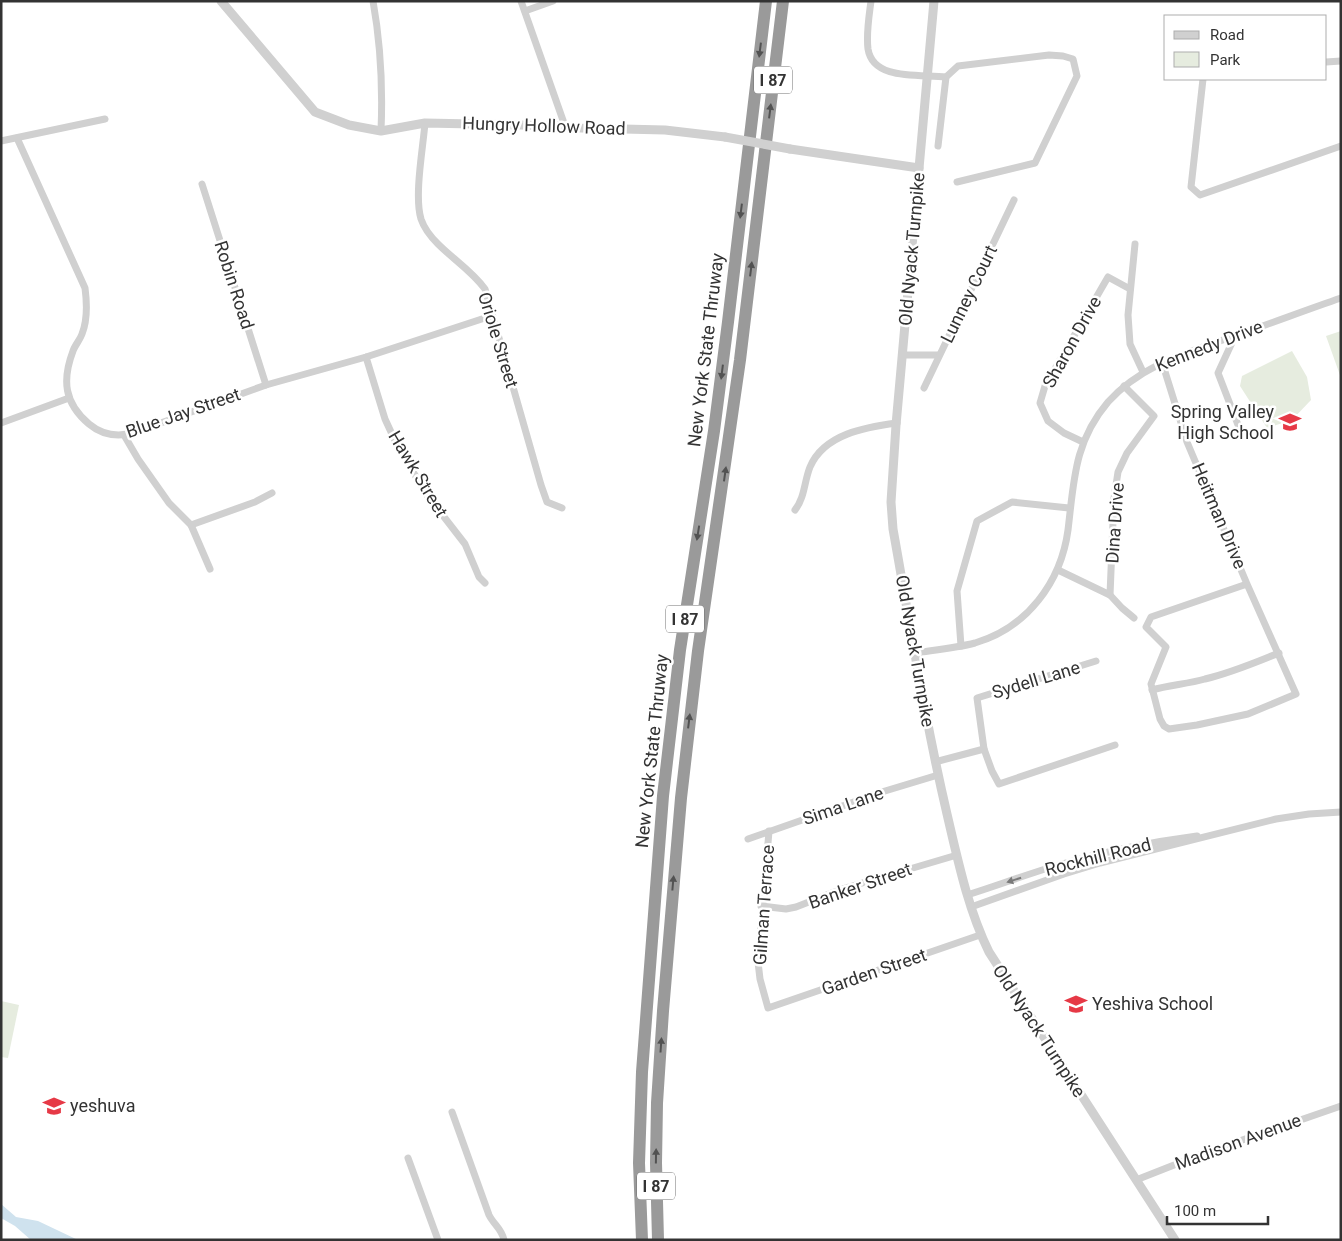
<svg xmlns="http://www.w3.org/2000/svg" width="1342" height="1241" font-family="Roboto,sans-serif">
	<style>
		.green { fill: #e6ecdf }
		.water { fill: #cfe2ee }
		.lines { fill: none; stroke-linecap: round; stroke-linejoin: round }
		.minor { stroke: #d0d0d0; stroke-width: 7 }
		.tertiary { stroke: #d0d0d0; stroke-width: 9 }
		.motorway { stroke: #9a9a9a; stroke-width: 12 }
		.tertiary-bridge { stroke: #d0d0d0; stroke-width: 9 }
		.oneway { fill: #525252 }
		.oneway2 { fill: #7a7a7a }
		.labels { text-anchor: middle; stroke-width: 5; stroke-linejoin: round; paint-order: stroke }
		.shield { fill: #fff; stroke: #707070; stroke-width: 1 }
		.shield-label { font-size: 16px; font-weight: bold; fill: #333 }
		.street-label { font-size: 18px; fill: #333; stroke: #fff }
		.poi-label { font-size: 18px; fill: #333; stroke: #fff; text-anchor: start }
	</style>
	<rect width="100%" height="100%" fill="#fff"/>
	<g class="green">
		<path d="M1341 331V378L1326 336Z"/>
		<path d="M1292 351 1307 377 1311 400 1292 420 1267 428 1240 386 1242 376Z"/>
		<path d="M1 1001 19 1005 8 1058 1 1057Z"/>
	</g>
	<path class="water" d="M1 1204 16 1217 38 1221 78 1240H31L15 1226 1 1218Z"/>
	<g class="lines">
		<g class="minor">
			<path d="M373 1C381 46 383 85 381 131"/>
			<path d="M521 1 565 126"/>
			<path d="M871 1C869 17 866 33 868 49 873 81 920 74 946 77"/>
			<path d="M525 11 553 1"/>
			<path d="M1326 62 1341 61"/>
			<path d="M1203 79 1191 187 1200 195 1341 146"/>
			<path d="M425 123C423 148 414 196 421 219 424 228 431 237 438 244 454 260 472 271 485 289L541 485 547 502 562 508"/>
			<path d="M17 138 85 288C87 303 88 319 82 334 80 340 75 345 73 351 62 380 64 403 89 424 102 435 117 437 133 433L266 385 366 357 491 316"/>
			<path d="M1 141 105 119"/>
			<path d="M938 146 946 77 958 66 1049 55 1063 56 1073 59 1077 76 1035 163 957 182"/>
			<path d="M202 184 266 385"/>
			<path d="M1135 244 1128 315 1130 344 1143 372"/>
			<path d="M1235 336 1218 373 1240 430"/>
			<path d="M903 355H939"/>
			<path d="M366 357 385 419 397 445 427 495 465 544 479 577 485 583"/>
			<path d="M1162 362 1187 442 1247 584 1296 694 1248 714 1197 725 1169 729 1164 726 1160 719 1151 684 1166 647 1146 627 1151 617 1247 584"/>
			<path d="M924 388 1014 200"/>
			<path d="M1 423 69 398"/>
			<path d="M124 435 138 459 169 503 191 525 210 569"/>
			<path d="M1083 442 1064 433 1048 421 1040 403 1045 386 1108 277 1130 289"/>
			<path d="M795 510C805 497 804 482 810 467 824 434 866 427 897 423"/>
			<path d="M191 525 255 502 272 493"/>
			<path d="M1058 570 1110 595 1114 498 1118 472 1127 453 1154 416 1124 386"/>
			<path d="M1110 595 1122 608 1134 618"/>
			<path d="M961 646 957 591 977 521 1012 502 1069 508"/>
			<path d="M915 653C935 650 956 648 975 643 1027 628 1061 582 1068 530 1074 481 1074 442 1108 402 1143 363 1190 352 1237 335 1272 323 1306 310 1341 298"/>
			<path d="M1096 661 977 698 984 749 992 771 999 784 1115 745"/>
			<path d="M1152 690C1169 685 1188 684 1205 679 1231 673 1254 663 1279 653"/>
			<path d="M935 762 984 749"/>
			<path d="M769 831 758 962 760 979 768 1008 980 935"/>
			<path d="M748 839 885 791 938 775"/>
			<path d="M967 895C999 885 1030 873 1062 864 1106 851 1151 842 1197 836"/>
			<path d="M761 906 786 909 796 907 842 889 957 855"/>
			<path d="M971 907 1064 874 1100 863 1276 819 1309 814 1341 812"/>
			<path d="M452 1112 489 1215C494 1225 502 1229 504 1240"/>
			<path d="M408 1158 438 1240"/>
			<path d="M1136 1180 1202 1154 1341 1106"/>
		</g>
		<g class="tertiary">
			<path d="M221 1 315 112 349 125 381 131 425 123 565 126 581 128 665 130 725 137"/>
			<path d="M934 1 896 425 891 502 893 529C910 624 925 720 947 814 958 861 968 909 989 952L1175 1240"/>
			<path d="M790 149 919 168"/>
		</g>
		<g class="motorway">
			<path d="M642 1240 639 1163 642 1072 663 796 680 650 714 431 728 322 766 1"/>
			<path d="M658 1240 656 1163 657 1103 663 1011 681 798 698 651 740 360 783 1"/>
		</g>
		<path class="tertiary-bridge" d="M725 137 790 149"/>
	</g>
	<defs><path id="oneway-solid" d="M-6-.8H1V-3.2L6.5 0L1 3.2V.8H-6Z" transform="scale(1.25)"/></defs>
	<g class="oneway">
		<use href="#oneway-solid" transform="translate(760 50) rotate(97)"/>
		<use href="#oneway-solid" transform="translate(770 111) rotate(-83)"/>
		<use href="#oneway-solid" transform="translate(741 211) rotate(97)"/>
		<use href="#oneway-solid" transform="translate(751 269) rotate(-83)"/>
		<use href="#oneway-solid" transform="translate(722 372) rotate(97)"/>
		<use href="#oneway-solid" transform="translate(725 474) rotate(-82)"/>
		<use href="#oneway-solid" transform="translate(698 533) rotate(99)"/>
		<use href="#oneway-solid" transform="translate(689 721) rotate(-83)"/>
		<use href="#oneway-solid" transform="translate(673 883) rotate(-85)"/>
		<use href="#oneway-solid" transform="translate(661 1045) rotate(-86)"/>
		<use href="#oneway-solid" transform="translate(656 1156) rotate(-89)"/>
	</g>
	<use class="oneway2" href="#oneway-solid" transform="translate(1014 880) rotate(162)"/>
	<defs>
		<g id="school-bare" transform="scale(1.725)"><path d="M0-5L7-2L0 1L-7-2ZM-4 1L0 2.5L4 1V4Q0 6-4 4Z" fill="#e63946" stroke="#fff" stroke-width="2.5" paint-order="stroke"/></g>
	</defs>
	<g fill-rule="evenodd">
		<use href="#school-bare" x="1290" y="422"/>
		<use href="#school-bare" x="1076" y="1004"/>
		<use href="#school-bare" x="54" y="1106"/>
	</g>
	<g class="labels">
		<g class="shield">
			<rect x="754" y="66.5" width="38" height="27" rx="4"/>
			<rect x="666" y="605.5" width="38" height="27" rx="4"/>
			<rect x="637" y="1172.5" width="38" height="27" rx="4"/>
		</g>
		<g class="shield-label">
			<text x="773" y="86">I 87</text>
			<text x="685" y="625">I 87</text>
			<text x="656" y="1192">I 87</text>
		</g>
		<g class="street-label">
			<text transform="translate(544 126) rotate(2)" y="6">Hungry Hollow Road</text>
			<text transform="translate(912 249) rotate(-85)" y="6">Old Nyack Turnpike</text>
			<text transform="translate(234 285) rotate(72)" y="6">Robin Road</text>
			<text transform="translate(969 294) rotate(-64)" y="6">Lunney Court</text>
			<text transform="translate(498 340) rotate(73)" y="6">Oriole Street</text>
			<text transform="translate(1072 342) rotate(-61)" y="6">Sharon Drive</text>
			<text transform="translate(1209 346) rotate(-21)" y="6">Kennedy Drive</text>
			<text transform="translate(706 350) rotate(-83)" y="6">New York State Thruway</text>
			<text transform="translate(183 413) rotate(-19)" y="6">Blue Jay Street</text>
			<text transform="translate(418 474) rotate(59)" y="6">Hawk Street</text>
			<text transform="translate(1219 516) rotate(67)" y="6">Heitman Drive</text>
			<text transform="translate(1115 523) rotate(-86)" y="6">Dina Drive</text>
			<text transform="translate(915 651) rotate(80)" y="6">Old Nyack Turnpike</text>
			<text transform="translate(1036 680) rotate(-17)" y="6">Sydell Lane</text>
			<text transform="translate(652 751) rotate(-84)" y="6">New York State Thruway</text>
			<text transform="translate(843 806) rotate(-19)" y="6">Sima Lane</text>
			<text transform="translate(1098 857) rotate(-14)" y="6">Rockhill Road</text>
			<text transform="translate(860 886) rotate(-19)" y="6">Banker Street</text>
			<text transform="translate(764 905) rotate(-86)" y="6">Gilman Terrace</text>
			<text transform="translate(874 972) rotate(-19)" y="6">Garden Street</text>
			<text transform="translate(1039 1031) rotate(57)" y="6">Old Nyack Turnpike</text>
			<text transform="translate(1238 1142) rotate(-20)" y="6">Madison Avenue</text>
		</g>
		<g class="poi-label">
			<text x="1274" y="418" text-anchor="end">Spring Valley<tspan x="1274" dy="21">High School</tspan></text>
			<text x="1092" y="1010">Yeshiva School</text>
			<text x="70" y="1112">yeshuva</text>
		</g>
	</g>
	<rect width="1342" height="1241" fill="none" stroke="#333333" stroke-width="5"/>
	<rect x="1164" y="15" width="162" height="65" fill="#ffffff" stroke="#adadad"/>
	<rect x="1174" y="31" width="25" height="8" fill="#d0d0d0" stroke="#adadad"/>
	<text x="1210" y="40" font-size="15" fill="#333333">Road</text>
	<rect x="1174" y="52" width="25" height="15" fill="#e6ecdf" stroke="#adadad"/>
	<text x="1210" y="65" font-size="15" fill="#333333">Park</text>
	<path d="M1167 1216v8h101v-8" fill="none" stroke="#333333" stroke-width="2.5"/>
	<text x="1174" y="1216" font-size="15" fill="#333333" stroke="#ffffff" stroke-width="4" paint-order="stroke">100 m</text>
</svg>
